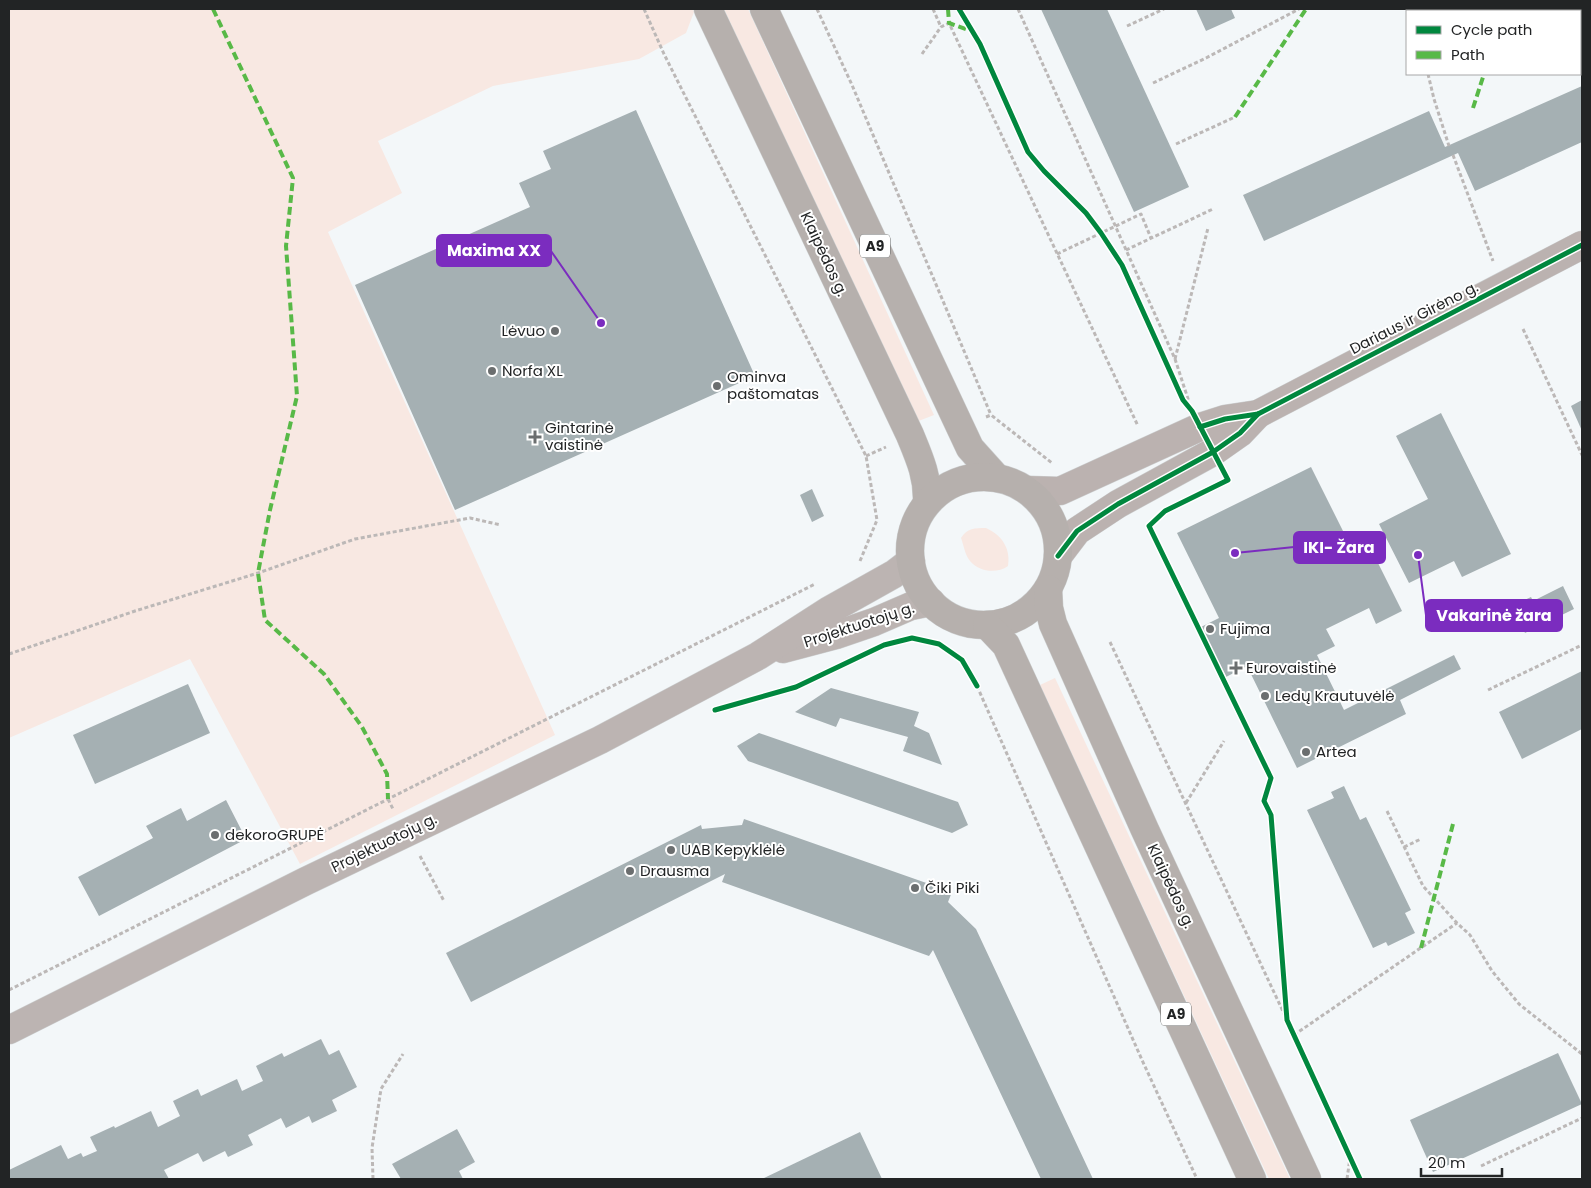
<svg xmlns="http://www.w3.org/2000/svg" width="1591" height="1188" font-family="Poppins,sans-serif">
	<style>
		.green { fill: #f8e8e2 }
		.building { fill: #a5b0b3 }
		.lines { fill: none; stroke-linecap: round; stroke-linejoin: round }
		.minor-casing { stroke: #ced1d2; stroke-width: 29 }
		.major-casing { stroke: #ced1d2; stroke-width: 29 }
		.highway-casing { stroke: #ced1d2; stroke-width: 29 }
		.path { stroke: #bcb8b7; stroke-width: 3; stroke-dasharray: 4 2.5; stroke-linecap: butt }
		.minor { stroke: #bbb2b0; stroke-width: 28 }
		.major { stroke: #bcb4b2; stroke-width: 28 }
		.highway { stroke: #b6b0ad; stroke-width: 28 }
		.quiet { stroke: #58b947; stroke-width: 4; stroke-dasharray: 8 4; stroke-linecap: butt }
		.cycleway-casing { stroke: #fff; stroke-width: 8 }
		.cycleway { stroke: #00873e; stroke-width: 5 }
		.poi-dot { fill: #6b6e6f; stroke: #fff; stroke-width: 2 }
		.labels { text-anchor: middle; stroke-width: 4; stroke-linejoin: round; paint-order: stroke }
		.shield { fill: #fff; stroke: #646666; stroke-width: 1 }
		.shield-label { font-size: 14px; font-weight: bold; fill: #222425 }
		.street-label { font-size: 15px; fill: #222425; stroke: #fff }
		.poi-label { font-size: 15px; fill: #222425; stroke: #fff; text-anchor: start }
		.leader { fill: none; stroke: #7b2cbf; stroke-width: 2 }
		.callout-dot { fill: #7b2cbf; stroke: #fff; stroke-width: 2 }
		.callout { fill: #7b2cbf; stroke: #7b2cbf; stroke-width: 2 }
		.callout-label { font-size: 16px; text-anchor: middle; font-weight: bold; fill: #fff }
	</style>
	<rect width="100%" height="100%" fill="#f3f7f9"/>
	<g class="green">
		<path d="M9 9H693L694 12 686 33 639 59 493 86 378 141 402 193 328 232 555 735 300 864 190 659 9 738Z"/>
		<path d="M724 9H748L934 415 916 422Z"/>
		<path d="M986 528C1002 535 1011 549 1008 566 997 574 979 572 970 561 965 555 964 546 961 538 967 528 975 528 986 528Z"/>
		<path d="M1055 678 1290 1179H1269L1040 685Z"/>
	</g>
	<g class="building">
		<path d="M1041 9H1107L1189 187 1134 212Z"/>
		<path d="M1196 9H1231L1235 18 1206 31Z"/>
		<path d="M1582 86V142L1475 191 1458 153 1264 241 1243 195 1429 111 1445 147Z"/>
		<path d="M636 110 755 376 455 510 355 285 530 207 519 183 551 169 543 151Z"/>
		<path d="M1582 400V431L1571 406Z"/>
		<path d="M1441 413 1511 554 1462 577 1454 561 1409 583 1379 524 1428 499 1396 436Z"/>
		<path d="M1311 467 1354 553 1369 545 1402 611 1376 624 1369 608 1326 629 1335 646 1317 655 1344 710 1454 655 1461 669 1400 700 1406 714 1297 768 1247 666 1226 677 1201 627 1219 618 1177 533Z"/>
		<path d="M812 489 824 516 812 522 800 495Z"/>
		<path d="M1563 586 1574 609 1525 633 1512 606 1531 597 1533 601Z"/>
		<path d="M1582 671V729L1522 759 1499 712Z"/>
		<path d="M188 684 210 733 95 784 73 735Z"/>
		<path d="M831 688 919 712 914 726 929 733 942 765 903 751 908 737 840 718 836 727 795 712Z"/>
		<path d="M759 733 958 802 968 825 952 833 748 761 737 746Z"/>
		<path d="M1344 786 1360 820 1366 817 1411 910 1405 913 1415 933 1388 946 1386 942 1373 948 1307 810 1334 798 1331 792Z"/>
		<path d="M226 800 246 839 99 916 78 877 153 838 146 826 181 808 187 821Z"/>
		<path d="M744 819 952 892 948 902 976 929 1093 1179H1041L933 950 929 956 722 882 725 874 471 1002 446 953 701 825 702 829 742 825Z"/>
		<path d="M321 1039 329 1055 339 1050 357 1087 332 1100 337 1111 312 1123 309 1116 286 1128 281 1118 248 1135 253 1145 228 1157 225 1151 203 1162 198 1153 164 1170 169 1179H9V1170L61 1145 68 1159 81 1153 83 1157 97 1151 90 1137 114 1126 115 1128 151 1111 158 1127 180 1116 173 1101 198 1089 201 1096 237 1079 242 1091 263 1081 256 1066 282 1053 284 1057Z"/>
		<path d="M1558 1053 1582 1104 1433 1172 1410 1120Z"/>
		<path d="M457 1129 475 1162 459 1171 463 1179H401L392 1164Z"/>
		<path d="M860 1132 882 1179H762Z"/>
	</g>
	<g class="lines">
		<g class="minor-casing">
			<g id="minor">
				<path d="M1027 490 1060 491 1200 427 1225 419 1258 414 1582 245"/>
				<path d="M1058 556 1077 531 1118 504 1213 452 1240 433 1258 414"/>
			</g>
		</g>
		<g class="major-casing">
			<g id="major">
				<path d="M783 649 836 635 874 622 911 606 931 602"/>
				<path d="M9 1030 306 881 600 740 758 656 828 611 894 574 911 561"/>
			</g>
		</g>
		<g class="highway-casing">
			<g id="highway">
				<path d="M708 9 910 435C920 459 928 477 927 503"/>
				<path d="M764 9 970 448 997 478"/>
				<circle cx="984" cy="551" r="74"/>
				<path d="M1048 589 1049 608 1053 624 1145 830 1307 1179"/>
				<path d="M987 625 1006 645 1252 1179"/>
			</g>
		</g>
		<g class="path">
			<path d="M644 9 664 54 866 456 877 520 860 561"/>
			<path d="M817 9 852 85 991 415"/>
			<path d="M933 9 941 27"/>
			<path d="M1018 9 1175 359 1189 402"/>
			<path d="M1412 9 1413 11"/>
			<path d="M1127 26 1164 9"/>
			<path d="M922 54 941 27 949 23 1138 426"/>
			<path d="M1428 74 1434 99 1449 146"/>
			<path d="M1153 83 1206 58 1299 9"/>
			<path d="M1176 144 1235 117"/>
			<path d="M1453 155 1493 261"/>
			<path d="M1126 250 1213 209"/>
			<path d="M1057 254 1141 214 1151 238"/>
			<path d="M1523 329 1582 455"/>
			<path d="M1175 359 1208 228"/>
			<path d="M986 417 991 415 1052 463"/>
			<path d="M866 456 886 447"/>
			<path d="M1110 642 1287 1020"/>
			<path d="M9 654 135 611 258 573 355 539 470 518 501 525"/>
			<path d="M977 686 1142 1060 1197 1179"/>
			<path d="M1488 690 1582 645"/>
			<path d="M388 799 393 809"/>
			<path d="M1186 803 1224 741"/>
			<path d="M1387 811 1423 886 1457 923 1470 935 1492 971 1519 1004 1582 1054"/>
			<path d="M1404 847 1421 839"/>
			<path d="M420 856 444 901"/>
			<path d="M9 990 815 584"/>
			<path d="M1294 1035 1457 923"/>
			<path d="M1481 1166 1582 1118"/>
			<path d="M373 1179 372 1148 381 1089 403 1054"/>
			<path d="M1347 1179 1350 1158"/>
		</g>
		<use href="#minor" class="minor"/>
		<use href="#major" class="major"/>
		<use href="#highway" class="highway"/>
		<g class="quiet">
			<path d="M213 9 293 178 286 246 297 396 270 510 258 573 265 620 324 674 362 727 387 774 388 799"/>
			<path d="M948 9 949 23 971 31"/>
			<path d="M1502 11V9"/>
			<path d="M1473 108 1484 74"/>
			<path d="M1235 117 1306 9"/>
			<path d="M1421 948 1453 824"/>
		</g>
		<g class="cycleway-casing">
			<g id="cycleway">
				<path d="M959 9 980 44 1028 152 1044 171 1086 213 1101 233 1122 265 1183 400 1192 411 1228 480 1165 511 1149 526 1271 778 1264 801 1271 815 1287 1020 1360 1179"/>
				<path d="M1200 427 1225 419 1258 414 1582 245"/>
				<path d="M1058 556 1077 531 1118 504 1213 452 1240 433 1258 414"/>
				<path d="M715 710 796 687 884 645 912 638 939 644 962 660 977 686"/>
			</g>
		</g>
		<use href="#cycleway" class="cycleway"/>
	</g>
	<g class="poi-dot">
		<circle cx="555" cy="331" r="5"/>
		<circle cx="492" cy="371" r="5"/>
		<circle cx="717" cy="386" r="5"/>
		<path d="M532.5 429.5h5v5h5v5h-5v5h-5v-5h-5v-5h5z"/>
		<circle cx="1210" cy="629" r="5"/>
		<path d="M1233.5 660.5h5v5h5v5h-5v5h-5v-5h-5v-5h5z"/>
		<circle cx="1265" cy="696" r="5"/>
		<circle cx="1306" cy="752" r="5"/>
		<circle cx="215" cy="835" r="5"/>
		<circle cx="671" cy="850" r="5"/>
		<circle cx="630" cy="871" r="5"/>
		<circle cx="915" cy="888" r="5"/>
	</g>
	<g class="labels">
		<g class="shield">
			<rect x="860" y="234.5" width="30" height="23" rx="4"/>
			<rect x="1161" y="1002.5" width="30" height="23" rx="4"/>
		</g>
		<g class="shield-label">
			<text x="875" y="251">A9</text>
			<text x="1176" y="1019">A9</text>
		</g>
		<g class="street-label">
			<text transform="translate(824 254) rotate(65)" y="5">Klaipėdos g.</text>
			<text transform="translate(1414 318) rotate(-27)" y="5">Dariaus ir Girėno g.</text>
			<text transform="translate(859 625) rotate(-18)" y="5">Projektuotojų g.</text>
			<text transform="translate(384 843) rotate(-26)" y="5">Projektuotojų g.</text>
			<text transform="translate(1171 886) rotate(65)" y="5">Klaipėdos g.</text>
		</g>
		<g class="poi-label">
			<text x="545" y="336" text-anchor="end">Lėvuo</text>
			<text x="502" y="376">Norfa XL</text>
			<text x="727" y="382">Ominva<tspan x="727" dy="17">paštomatas</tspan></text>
			<text x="545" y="433">Gintarinė<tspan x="545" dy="17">vaistinė</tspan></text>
			<text x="1220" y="634">Fujima</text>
			<text x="1246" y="673">Eurovaistinė</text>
			<text x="1275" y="701">Ledų Krautuvėlė</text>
			<text x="1316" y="757">Artea</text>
			<text x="225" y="840">dekoroGRUPĖ</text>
			<text x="681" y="855">UAB Kepyklėlė</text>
			<text x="640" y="876">Drausma</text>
			<text x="925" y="893">Čiki Piki</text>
		</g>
	</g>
	<path class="leader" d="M601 323L551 251M1235 553L1294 547M1418 555L1426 615"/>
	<g class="callout-dot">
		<circle cx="601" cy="323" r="5"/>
		<circle cx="1235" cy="553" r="5"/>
		<circle cx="1418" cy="555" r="5"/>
	</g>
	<g class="callout">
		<rect x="437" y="235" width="114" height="31" rx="5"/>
		<rect x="1294" y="532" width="91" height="31" rx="5"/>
		<rect x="1426" y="600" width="136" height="31" rx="5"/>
	</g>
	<g class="callout-label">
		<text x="494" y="256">Maxima XX</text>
		<text x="1339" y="553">IKI- Žara</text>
		<text x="1494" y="621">Vakarinė žara</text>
	</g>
	<rect width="1591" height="1188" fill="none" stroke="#222425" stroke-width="20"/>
	<rect x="1406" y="10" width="175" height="65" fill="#ffffff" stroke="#a7a7a8"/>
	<rect x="1416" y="26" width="25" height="8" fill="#00873e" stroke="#a7a7a8"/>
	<text x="1451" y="35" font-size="15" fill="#222425">Cycle path</text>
	<rect x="1416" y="51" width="25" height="8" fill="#58b947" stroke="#a7a7a8"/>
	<text x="1451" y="60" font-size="15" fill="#222425">Path</text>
	<path d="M1421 1168v8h81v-8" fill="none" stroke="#222425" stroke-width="2.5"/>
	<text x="1428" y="1168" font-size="15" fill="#222425" stroke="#ffffff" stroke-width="4" paint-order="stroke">20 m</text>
</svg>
